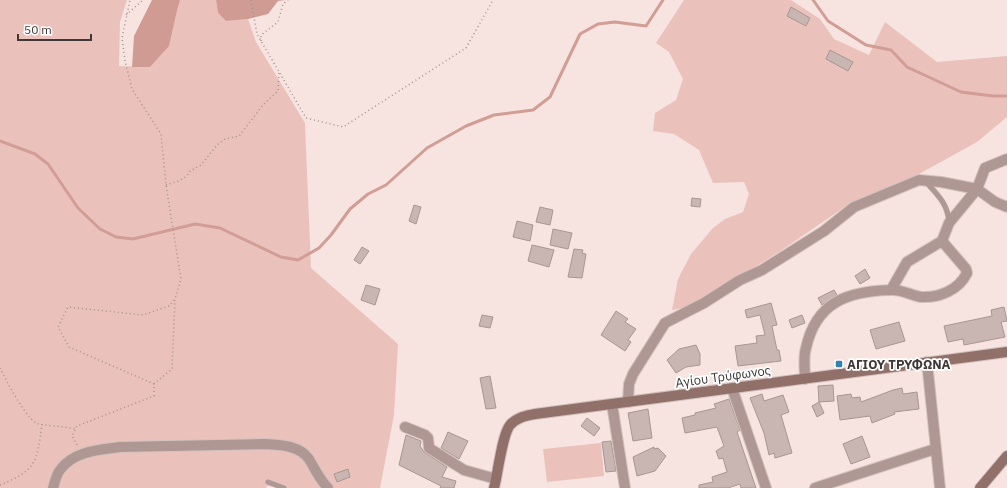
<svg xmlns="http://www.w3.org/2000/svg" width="1007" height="488" font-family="'IBM Plex Sans',sans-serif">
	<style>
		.green { fill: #ebc2bb }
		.forest { fill: #cf9b92 }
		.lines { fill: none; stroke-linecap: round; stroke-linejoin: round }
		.stream { stroke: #d19d94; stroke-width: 3 }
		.building { fill: #c9b6b3; stroke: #a89692 }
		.service-casing { stroke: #d2c2be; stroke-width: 6 }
		.minor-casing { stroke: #d2c2be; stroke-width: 12 }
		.tertiary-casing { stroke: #d2c2be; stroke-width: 12 }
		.secondary-casing { stroke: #d2c2be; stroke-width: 12 }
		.path { stroke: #a09390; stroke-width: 1.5; stroke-dasharray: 1 3; stroke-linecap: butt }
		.service { stroke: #af9793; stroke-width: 5 }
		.minor { stroke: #af9793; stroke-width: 10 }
		.tertiary { stroke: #af9793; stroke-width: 10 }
		.secondary { stroke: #91706a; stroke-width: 10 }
		.poi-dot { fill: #3282b3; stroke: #fff; stroke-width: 1.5 }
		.labels { text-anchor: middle; stroke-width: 3.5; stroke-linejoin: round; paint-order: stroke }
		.poi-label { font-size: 13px; font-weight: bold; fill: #3f3836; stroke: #fff; text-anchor: start }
		.street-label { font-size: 13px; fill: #3f3836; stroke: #fff }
	</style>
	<rect width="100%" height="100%" fill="#f7e4e0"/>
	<g class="green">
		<path d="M0 0H127L120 22 119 66 150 67 180 0H216L218 13 226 21 248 19 256 42 305 123 311 268 398 344 394 415 380 488H288L267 486 266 488H0Z"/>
		<path d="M684 0H791L820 19 834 39 869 55 885 22 937 62 1007 56V117L977 142 919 174 849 204 779 252 689 307 672 310 678 279 691 254 713 228 725 219 743 212 749 194 744 182 713 183 699 150 674 134 653 131 655 113 676 100 683 79 669 52 656 43Z"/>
		<path d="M601 443 604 476 547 482 543 449Z"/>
	</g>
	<g class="forest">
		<path d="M152 0H180L177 10 169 46 150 67H132L134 36Z"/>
		<path d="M216 0H285L278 1 268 14 248 19 226 21 218 13Z"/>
	</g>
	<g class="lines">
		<g class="stream">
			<path d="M813 0 828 21 866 45 891 50 907 67 961 92 993 96H1007"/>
			<path d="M0 141 35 154 48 164 78 208 100 229 116 237 133 239 195 224 220 228 281 257 298 260 319 248 331 235 350 209 368 194 386 185 427 148 466 126 494 115 533 110 550 97 580 34 598 24 615 22 646 26 663 0"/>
		</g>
	</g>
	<g class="building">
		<path d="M791 7 810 18 806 26 787 16Z"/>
		<path d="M830 50 853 62 848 71 826 59Z"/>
		<path d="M692 198 701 199 700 207 691 206Z"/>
		<path d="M414 205 421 207 416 224 409 221Z"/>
		<path d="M540 207 553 210 550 225 536 222Z"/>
		<path d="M517 221 533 225 530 241 513 237Z"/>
		<path d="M553 229 572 233 568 249 550 245Z"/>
		<path d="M532 245 554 250 549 267 528 261Z"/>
		<path d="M362 247 369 251 360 264 354 260Z"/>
		<path d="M574 249 583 250 582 253 586 254 582 278 568 277Z"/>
		<path d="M865 269 870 278 860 284 855 276Z"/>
		<path d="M366 285 380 289 375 305 361 300Z"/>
		<path d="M834 290 837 295 822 305 818 298Z"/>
		<path d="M771 303 777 325 772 326 777 350H779L781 361 738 366 735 346 757 343 756 336 765 335 760 315 747 318 745 310Z"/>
		<path d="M1004 307 1007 321 1001 322 1005 337 964 345 963 339 948 342 944 326 992 316 991 310Z"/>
		<path d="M616 311 628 319 625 322 636 329 628 340 631 342 625 351 601 335Z"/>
		<path d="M482 315 493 317 490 328 479 326Z"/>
		<path d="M802 315 805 323 792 328 789 320Z"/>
		<path d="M899 322 905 341 876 349 870 330Z"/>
		<path d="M696 345 700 354V365L686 367 676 373 667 360 679 349Z"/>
		<path d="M490 376 496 408 486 409 480 378Z"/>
		<path d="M833 385 834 401 819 402 818 386Z"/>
		<path d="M902 388 903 394 917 392 919 409 894 412 895 414 872 423 870 416 840 420 837 396 851 394 852 398 860 397 861 402 893 390Z"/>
		<path d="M762 394 764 401 783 395 789 412 781 415 792 453 775 458 774 453 769 455 764 433 750 398Z"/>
		<path d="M729 399 740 430 737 432 756 488H741L740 484 728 488H699V485L713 482 712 477 727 472 723 458 719 459 716 451 724 446 717 427 685 433 682 418 695 415V413L716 408 714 404Z"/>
		<path d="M819 402 824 413 817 417 812 406Z"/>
		<path d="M648 409 652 438 633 441 628 413Z"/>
		<path d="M587 418 600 428 594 436 581 426Z"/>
		<path d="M448 432 468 441 459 459 441 448Z"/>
		<path d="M406 435 421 441 420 446 424 452 447 467 442 477 456 481 454 488H440L441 486 399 465Z"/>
		<path d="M862 436 870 457 851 464 843 444Z"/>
		<path d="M611 441 616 471 606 472 602 442Z"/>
		<path d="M654 447V449L658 448 666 456 655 471 637 476 633 457Z"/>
		<path d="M348 469 350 477 337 482 334 474Z"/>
	</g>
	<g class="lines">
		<g class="service-casing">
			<g id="service">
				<path d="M926 182C937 194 948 204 949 222"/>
				<path d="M268 482 284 488"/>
			</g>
		</g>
		<g class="minor-casing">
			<g id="minor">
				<path d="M891 290 907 262 942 241 949 223 977 189 985 168 1007 159"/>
				<path d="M927 362 940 488"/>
				<path d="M805 379C805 369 803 357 806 348 816 302 848 291 891 290 901 289 910 295 921 297 939 298 959 290 967 273L966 269 942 241"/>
				<path d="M732 388 766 488"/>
				<path d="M628 402 629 384 633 374 665 323 704 303 740 280 762 270 824 231 854 207 919 180 941 182 977 189 995 202 1007 207"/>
				<path d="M612 404 625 488"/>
				<path d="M405 427 425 435 428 438 429 448 464 470 496 479"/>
				<path d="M815 488 935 449"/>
			</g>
		</g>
		<g class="tertiary-casing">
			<path id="tertiary" d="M53 488C55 482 56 475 60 470 73 451 99 450 120 447L265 444C280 445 299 445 309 459 315 469 319 479 328 488"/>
		</g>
		<g class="secondary-casing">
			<g id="secondary">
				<path d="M494 488C498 473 502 435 510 425 517 417 526 416 535 414L1007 352"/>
				<path d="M980 488 1007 456"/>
			</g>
		</g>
		<g class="path">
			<path d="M251 0 257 34 306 118 343 127 466 48 493 0"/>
			<path d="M126 15 143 0"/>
			<path d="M261 41V35L278 22 283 4 288 0"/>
			<path d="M166 185 179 181 187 176 190 171 201 165 217 145 225 139 239 136 263 105 278 91 279 72"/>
			<path d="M0 368C7 382 24 415 36 423 42 426 65 426 75 429"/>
			<path d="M154 384 172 369 175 300"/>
			<path d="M77 445 72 436 77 426 154 396V384L69 347 58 327 68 307 143 315 169 306 175 299 181 279 166 185 161 134 132 89 125 61 122 38 130 0"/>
			<path d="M0 485C37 470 37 462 42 424"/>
		</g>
		<use href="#service" class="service"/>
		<use href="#minor" class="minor"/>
		<use href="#tertiary" class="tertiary"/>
		<use href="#secondary" class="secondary"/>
	</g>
	<rect class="poi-dot" x="835" y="360" width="8" height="8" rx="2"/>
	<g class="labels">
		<g class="poi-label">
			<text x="847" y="369">ΑΓΙΟΥ ΤΡΥΦΩΝΑ</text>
		</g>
		<g class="street-label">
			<text transform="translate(723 376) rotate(-8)" y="5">Αγίου Τρύφωνος</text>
		</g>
	</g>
	<path d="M18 34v6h73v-6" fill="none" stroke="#3f3836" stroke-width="2"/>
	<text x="24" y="34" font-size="12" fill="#3f3836" stroke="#ffffff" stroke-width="3" paint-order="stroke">50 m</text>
</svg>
